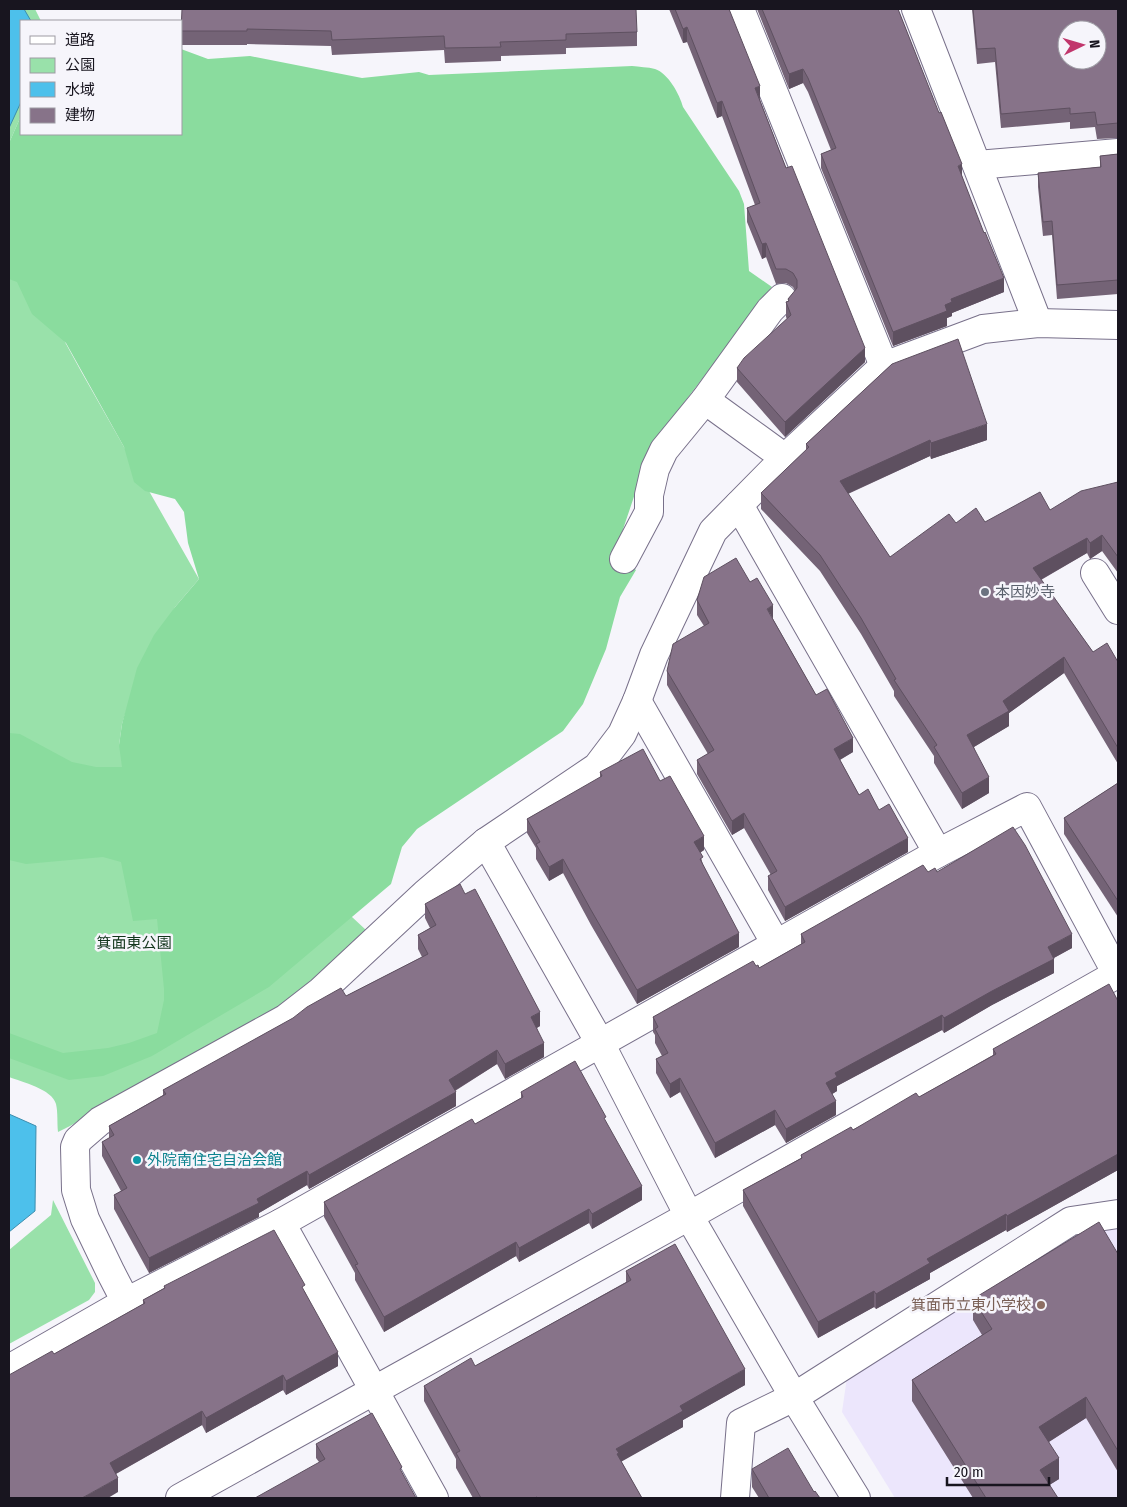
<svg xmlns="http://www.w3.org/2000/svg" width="1127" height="1507" font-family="'Fira Sans Condensed','Noto Sans JP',sans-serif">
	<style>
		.built { fill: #ece6fc }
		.green { fill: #99e1aa }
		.forest { fill: #8adc9e }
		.water { fill: #4dc0eb; stroke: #3d8dae }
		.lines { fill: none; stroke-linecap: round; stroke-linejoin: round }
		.minor-casing { stroke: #78708a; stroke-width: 30 }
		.tertiary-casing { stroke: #78708a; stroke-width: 30 }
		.minor { stroke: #fff; stroke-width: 28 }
		.tertiary { stroke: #fff; stroke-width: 28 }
		.wall { fill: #746376 }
		.shaded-wall { fill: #5e5060 }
		.building { fill: #877389; stroke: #5e5060; fill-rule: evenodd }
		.worship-dot { fill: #6b7280; stroke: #f6f5fb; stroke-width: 2 }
		.culture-dot { fill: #0f9aa8; stroke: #f6f5fb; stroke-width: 2 }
		.education-dot { fill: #8d6e63; stroke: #f6f5fb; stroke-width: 2 }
		.labels { text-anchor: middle; stroke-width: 5; stroke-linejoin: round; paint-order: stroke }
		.worship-label { font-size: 15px; fill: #5b616d; stroke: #f6f5fb; text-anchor: start }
		.park-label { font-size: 15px; fill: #12351c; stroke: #f6f5fb }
		.culture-label { font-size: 15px; fill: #0d838f; stroke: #f6f5fb; text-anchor: start }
		.education-label { font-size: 15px; fill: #785e54; stroke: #f6f5fb; text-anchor: end }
	</style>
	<rect width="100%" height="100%" fill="#f6f5fb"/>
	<path class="built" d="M1118 1229V1498H895L842 1412 847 1377 1079 1234Z"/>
	<g class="green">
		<path d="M9 9H35L41 21H21V116L9 143Z"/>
		<path d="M9 240 82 373 199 579 175 607 129 702 122 724 119 745 352 917 366 930 298 995 70 1126 58 1132C57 1123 58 1112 56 1104 52 1089 22 1082 9 1077Z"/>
		<path d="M53 1200 95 1283V1292L89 1300 9 1344V1250L51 1215Z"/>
	</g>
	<path class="forest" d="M181 49 208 59 250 56 362 78 419 72 429 75 632 66C639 67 648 67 655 69 668 73 680 95 683 107L739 191 744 204 749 271 772 287 661 433 645 464 615 553 636 570 620 597 606 649 583 704 563 731 417 829 402 847 391 884 269 987 152 1056 103 1076 69 1080 9 1058V1033L63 1053 108 1048 129 1043 157 1033 164 1000V989L157 919 133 921 121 862 103 857 26 864 9 860V733L20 734 72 762 96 767H122L119 745 122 724 137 668 154 635 175 607 199 579 188 543 184 512 175 499 145 491 134 482 124 447 66 343 32 314 17 282 9 279V143L21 116V134H181Z"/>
	<g class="water">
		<path d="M9 9H24L31 21H21V102L9 128Z"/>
		<path d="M9 1114 36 1126 35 1211 9 1232Z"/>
	</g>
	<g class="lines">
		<g class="minor-casing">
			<g id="minor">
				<path d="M740 9 884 366"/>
				<path d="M916 9 1038 323"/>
				<path d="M977 165 1118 153"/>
				<path d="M705 400 785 458"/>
				<path d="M739 505 938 853"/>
				<path d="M624 559 649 512V495L655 469 664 450 705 400 770 310 782 298"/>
				<path d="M1095 573 1118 610"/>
				<path d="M637 701 776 944"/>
				<path d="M281 1223 434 1498"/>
				<path d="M126 1302 111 1273 85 1219 76 1190 75 1147 78 1140 100 1121 285 1019 321 991 425 894 486 842 597 767 622 734 637 701 654 655 713 531 785 458 884 366 983 329 1038 323 1118 325"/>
				<path d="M9 1369 126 1302 281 1223 938 853 1027 807 1118 976"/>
				<path d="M735 1498 741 1423 794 1397 1071 1221 1118 1214"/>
			</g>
		</g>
		<g class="tertiary-casing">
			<g id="tertiary">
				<path d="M486 842 600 1043 689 1216 794 1397 856 1498"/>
				<path d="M180 1498 689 1216 1117 974"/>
			</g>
		</g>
		<use href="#minor" class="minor"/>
		<use href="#tertiary" class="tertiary"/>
	</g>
	<g class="wall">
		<path d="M669 9H729L760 100 786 168 865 362 785 437 737 382V368L787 319 786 317V302L788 301V299L795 291 793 287 786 283 776 284 766 257 762 259 747 222V208L755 205 722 116 717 118 687 42 683 43Z"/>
		<path d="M757 9H898L962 176 1004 292 952 313V316L947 318V326L893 346 821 168V154L831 150 808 92 803 83 789 89Z"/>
		<path d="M972 9H1118V138L1097 139 1095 127 1070 129V122L1001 128 995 62 977 64Z"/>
		<path d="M181 21 637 32V46L566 48V54L501 56V61L445 63 444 50 332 55 331 46 247 44V45H181Z"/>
		<path d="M1118 154V294L1057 299 1052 235 1043 236 1038 187V173L1100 167V156Z"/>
		<path d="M892 364 987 440 931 459 930 456 848 494 890 557 956 523 985 522 1050 510 1118 482V573L1102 551 1090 559 1087 553 1041 580 1093 652 1118 662V764L1064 673 1009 713V726L974 747 989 793 962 809 934 763V756L894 696V691L861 634 820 571 761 509V493L806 450V444Z"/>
		<path d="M697 600 773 619 816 695 853 752 840 760 859 795 879 810 908 852 785 921 768 890V876L771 875 744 828 732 835 697 774V760L708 754 667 685V671L704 626 697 615Z"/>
		<path d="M600 772 660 781 704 850 700 853 703 865 739 947 637 1004 591 925 563 873 549 881 536 859V848L527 833V819L600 778Z"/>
		<path d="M1118 783V917L1064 834V818Z"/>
		<path d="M928 872H937L1072 948 1054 958V973L992 1005 944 1033 942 1030 837 1086V1091L832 1094 836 1115 786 1143 775 1125 715 1158 680 1092 670 1098 656 1073V1059L662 1056 655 1043V1035L653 1032V1017L756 966 759 968 801 944V934Z"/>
		<path d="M465 894 540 1026 537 1028 544 1057 505 1079 497 1064 455 1091 456 1106 309 1189 307 1185 259 1213V1217L149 1273 114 1209V1195L121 1191 102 1156V1142L109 1138V1126L163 1095V1090L422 957 418 949V935L430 928 425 918V904Z"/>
		<path d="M1118 1001V1170L1007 1232 1006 1230 930 1273V1279L876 1309 874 1307 818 1338 743 1206V1190L801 1158V1155L919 1097 993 1055V1049Z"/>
		<path d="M521 1092 606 1122 642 1200 592 1229 589 1223 519 1262 516 1256 384 1332 355 1280V1273L324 1217V1202L475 1124 521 1098Z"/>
		<path d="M1118 1254V1472L1086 1418 1049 1442 1059 1479 1049 1485 1058 1498H973L912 1401V1380L982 1335 973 1320V1299Z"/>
		<path d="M626 1271 745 1385 683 1420V1427L621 1461 642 1498H473L456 1468V1459L424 1401V1386L475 1366 626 1282Z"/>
		<path d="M164 1286 305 1292 338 1366 286 1395 283 1390 206 1433 202 1425 116 1474 118 1492 54 1354 143 1304V1300L164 1288Z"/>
		<path d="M316 1444 402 1473 319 1462 316 1458Z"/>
		<path d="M752 1469 814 1492 820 1498H759L752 1487Z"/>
	</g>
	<g class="shaded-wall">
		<path d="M687 27V42L683 43V29Z"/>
		<path d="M803 69V83L789 89V74Z"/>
		<path d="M760 86V100L755 88Z"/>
		<path d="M722 101V116L717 118V103Z"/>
		<path d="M962 164V178L958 166Z"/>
		<path d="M766 243V257L762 259V244Z"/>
		<path d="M1004 278V292L952 313V316L947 318V326L893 346V332L951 299Z"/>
		<path d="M865 348V362L785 437V422Z"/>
		<path d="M987 424V440L931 459V443Z"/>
		<path d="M930 440V456L840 497V481Z"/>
		<path d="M1102 535V551L1090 559V543Z"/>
		<path d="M1087 538V553L1033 584V568Z"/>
		<path d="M773 605V619L767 609Z"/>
		<path d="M1064 657V673L1009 713V726L967 751V735L1003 701Z"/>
		<path d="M853 738V752L834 763V749Z"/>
		<path d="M989 777V793L962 809V793Z"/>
		<path d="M744 813V828L732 835V821Z"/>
		<path d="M704 836V850L694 856V842Z"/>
		<path d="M908 838V852L785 921V907Z"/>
		<path d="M563 859V873L549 881V867Z"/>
		<path d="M739 933V947L637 1004V990Z"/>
		<path d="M1072 934V948L1048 961V947Z"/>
		<path d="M1054 959V973L992 1005 944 1033V1018L992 991Z"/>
		<path d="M540 1012V1026L531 1031V1017Z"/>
		<path d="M942 1015V1030L837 1086V1091L826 1098V1083L835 1073Z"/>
		<path d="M544 1043V1057L505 1079V1064Z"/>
		<path d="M497 1050V1064L449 1094V1080Z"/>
		<path d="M680 1078V1092L670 1098V1084Z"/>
		<path d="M456 1092V1106L309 1189V1175Z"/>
		<path d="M836 1101V1115L786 1143V1129Z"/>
		<path d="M775 1110V1125L715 1158V1143Z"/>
		<path d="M1118 1154V1170L1007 1232V1216Z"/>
		<path d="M307 1171V1185L259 1213V1217L149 1273V1258Z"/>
		<path d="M642 1186V1200L592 1229V1214Z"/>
		<path d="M589 1209V1223L519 1262V1248Z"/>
		<path d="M1006 1214V1230L930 1273V1279L876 1309V1294L927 1259Z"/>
		<path d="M516 1242V1256L384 1332V1317Z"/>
		<path d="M874 1291V1307L818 1338V1322Z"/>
		<path d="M338 1352V1366L286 1395V1381Z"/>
		<path d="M745 1369V1385L683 1420V1427L619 1463 616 1449 680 1406Z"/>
		<path d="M283 1375V1390L206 1433V1418Z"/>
		<path d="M1086 1397V1418L1039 1448V1427Z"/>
		<path d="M202 1411V1425L110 1477V1463Z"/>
		<path d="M1059 1458V1479L1040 1491V1470Z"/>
		<path d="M118 1478V1492L108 1498H82Z"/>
	</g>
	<g class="building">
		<path d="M182 9H636L637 32 566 34V40L500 42 501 47 445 48 444 36 332 40 331 31 247 29V31H181Z"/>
		<path d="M675 9H729L760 86 755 88 786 168 792 166 865 348 785 422 737 368 744 358 791 315 786 302 789 301 788 299 797 288V280L793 273 786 269H776L766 243 762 244 747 208 760 203 722 101 717 103 687 27 683 29Z"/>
		<path d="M762 9H898L939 113 941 112 962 164 958 166 984 233 985 232 1004 278 951 299 952 302 945 305 947 311 893 332 821 154 836 148 808 78 803 69 789 74Z"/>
		<path d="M973 9H1118V123L1097 125 1095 112 1070 114V108L1001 114 995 48 977 49ZM1067 30H1097V60H1067Z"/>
		<path d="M1118 154V280L1057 285 1052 221 1043 222 1038 173 1101 167 1100 156Z"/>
		<path d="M958 339 987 424 931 443 930 440 840 481 890 557 949 514 956 523 976 508 985 522 1040 492 1050 510 1081 491 1118 482V557L1102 535 1090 543 1087 538 1033 568 1093 652 1107 643 1118 662V748L1064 657 1003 701 1009 711 967 735 989 777 962 793 934 747 937 745 894 680 896 679 861 618 820 555 761 493 809 447 806 444 892 364Z"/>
		<path d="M736 558 750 582 757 578 773 605 767 609 816 695 827 689 853 738 834 749 859 795 868 789 879 810 889 804 908 838 785 907 768 876 777 871 744 813 732 821 697 760 714 750 667 671 673 644 709 623 697 600 704 577Z"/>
		<path d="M643 749 660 781 670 776 704 836 694 842 703 857 700 859 739 933 637 990 591 910 563 859 549 867 536 844 540 842 527 819 602 776 600 772Z"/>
		<path d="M1118 783V901L1064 818Z"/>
		<path d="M1013 827 1025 845 1072 934 1048 947 1054 959 992 991 944 1018 942 1015 835 1073 837 1077 826 1083 836 1101 786 1129 775 1110 715 1143 680 1078 670 1084 656 1059 668 1053 655 1029 658 1027 653 1017 753 961 756 966 758 965 759 968 805 942 801 934 923 865 928 872 935 868 937 872Z"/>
		<path d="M460 884 465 894 475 889 540 1012 531 1017 544 1043 505 1064 497 1050 449 1080 456 1092 309 1175 307 1171 257 1199 259 1203 149 1258 114 1195 127 1188 102 1142 114 1135 109 1126 166 1094 163 1090 293 1018 307 1007 341 988 346 996 428 954 418 935 436 925 425 904Z"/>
		<path d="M1109 984 1118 1001V1154L1007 1216 1006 1214 927 1259 930 1263 876 1294 874 1291 818 1322 743 1190 802 1158 801 1155 851 1127 853 1130 916 1093 919 1097 996 1054 993 1049Z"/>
		<path d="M575 1061 606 1117 604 1118 642 1186 592 1214 589 1209 519 1248 516 1242 384 1317 355 1265 358 1264 324 1202 472 1119 475 1124 523 1097 521 1092Z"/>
		<path d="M1099 1222 1118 1254V1451L1086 1397 1039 1427 1059 1458 1040 1470 1058 1498H986L912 1380 992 1329 973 1299Z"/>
		<path d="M274 1230 305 1285 302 1287 338 1352 286 1381 283 1375 206 1418 202 1411 110 1463 118 1478 82 1498H9V1375L52 1351 54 1354 145 1303 143 1300 165 1288 164 1286Z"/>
		<path d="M675 1244 745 1369 680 1406 683 1411 616 1449 619 1453 617 1454 642 1498H537V1497L534 1498H481L456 1453 460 1451 424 1386 471 1358 475 1366 631 1280 626 1271Z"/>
		<path d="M372 1413 402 1467 400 1469 416 1498H255L325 1459 316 1444Z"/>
		<path d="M788 1448 814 1492 815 1491 820 1498H769L752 1469Z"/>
	</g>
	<circle class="worship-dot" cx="985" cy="592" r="5"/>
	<circle class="culture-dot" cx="137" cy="1160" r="5"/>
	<circle class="education-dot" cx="1041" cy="1305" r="5"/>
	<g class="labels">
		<g class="worship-label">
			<text x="995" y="597">本因妙寺</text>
		</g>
		<g class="park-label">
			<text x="134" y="948">箕面東公園</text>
		</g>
		<g class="culture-label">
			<text x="147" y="1165">外院南住宅自治会館</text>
		</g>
		<g class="education-label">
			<text x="1031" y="1310">箕面市立東小学校</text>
		</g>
	</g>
	<rect width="1127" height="1507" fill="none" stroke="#18151f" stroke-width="20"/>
	<rect x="20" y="20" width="162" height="115" fill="#f6f5fb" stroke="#9d9ba3"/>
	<rect x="30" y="36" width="25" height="8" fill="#ffffff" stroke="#9d9ba3"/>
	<text x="65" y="45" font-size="15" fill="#18151f">道路</text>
	<rect x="30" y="58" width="25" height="15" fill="#99e1aa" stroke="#9d9ba3"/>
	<text x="65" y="70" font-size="15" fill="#18151f">公園</text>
	<rect x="30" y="82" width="25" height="15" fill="#4dc0eb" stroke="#9d9ba3"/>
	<text x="65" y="95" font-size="15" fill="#18151f">水域</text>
	<rect x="30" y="108" width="25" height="15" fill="#877389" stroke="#9d9ba3"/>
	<text x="65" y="120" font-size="15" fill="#18151f">建物</text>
	<g transform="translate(1082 45) rotate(85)"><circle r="24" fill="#f6f5fb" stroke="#9d9ba3"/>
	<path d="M0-4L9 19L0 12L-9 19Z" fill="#c1366c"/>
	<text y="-8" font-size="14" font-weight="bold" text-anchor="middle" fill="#18151f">N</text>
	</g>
	<path d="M947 1477v8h102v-8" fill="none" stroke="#18151f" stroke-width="2.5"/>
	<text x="954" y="1477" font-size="15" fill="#18151f" stroke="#f6f5fb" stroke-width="4" paint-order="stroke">20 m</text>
</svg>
